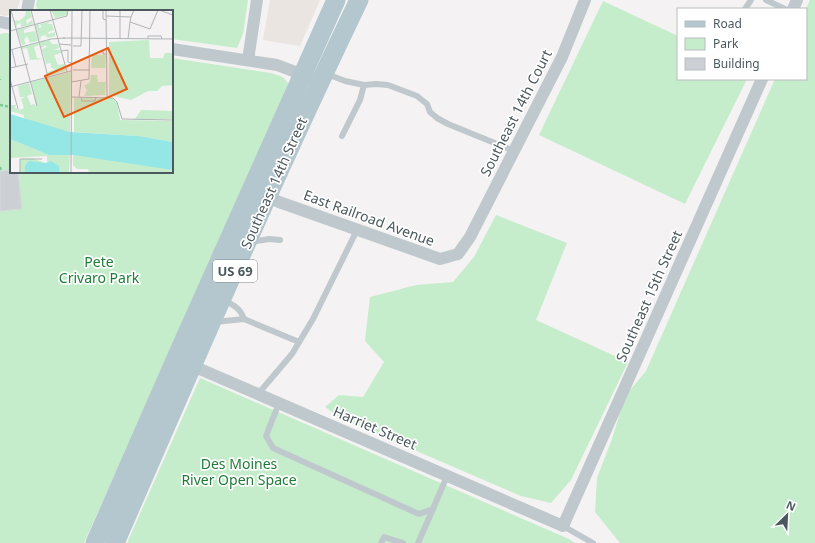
<svg xmlns="http://www.w3.org/2000/svg" width="815" height="543" font-family="'Noto Sans',sans-serif">
	<style>
		.commercial { fill: #eae5e0 }
		.green { fill: #c5edcb }
		.building { fill: #ccd0d4; stroke: #d6dadd }
		.lines { fill: none; stroke-linecap: round; stroke-linejoin: round }
		.path { stroke: #7fc993; stroke-width: 2.5; stroke-dasharray: 3 2; stroke-linecap: butt }
		.service { stroke: #bfc9cd; stroke-width: 6 }
		.minor { stroke: #bfc9cd; stroke-width: 12 }
		.primary { stroke: #b4c7ce; stroke-width: 19 }
		.labels { text-anchor: middle; stroke-width: 3.5; stroke-linejoin: round; paint-order: stroke }
		.shield { fill: #fff; stroke: #818b8e; stroke-width: 1 }
		.shield-label { font-size: 13px; font-weight: bold; fill: #4b595e }
		.street-label { font-size: 14px; fill: #4b595e; stroke: #fff }
		.park-label { font-size: 14px; fill: #1f7c38; stroke: #fff }
		.inset-road { fill: none; stroke: #b0b5b7; stroke-width: 1 }
		.view { fill: #e8590c; fill-opacity: 0.15; stroke: #e8590c; stroke-width: 2 }
		.inset-edge { fill: none; stroke: #4b595e; stroke-width: 2 }
	</style>
	<rect width="100%" height="100%" fill="#f4f2f2"/>
	<g class="commercial">
		<path d="M0 0H20L17 10 11 11V15L5 16 0 15Z"/>
		<path d="M270 0H320L300 46 263 40Z"/>
	</g>
	<g class="green">
		<path d="M37 0H248L243 34 237 48 172 39V11H37L36 5Z"/>
		<path d="M810 0H815V543H620L595 512 597 478 612 439 625 396 646 371 775 79H806V9Z"/>
		<path d="M603 1 678 36V79H747L685 204 539 135Z"/>
		<path d="M6 33 11 34V172H172V58L271 73 283 77 288 83 287 92 84 543H0V34Z"/>
		<path d="M496 215 567 243 536 320 628 362 571 480 551 503 521 496 340 418 325 407 339 395 363 397 384 362 365 341 370 297 416 285 453 282 474 257Z"/>
		<path d="M200 378 569 539 575 543H127Z"/>
	</g>
	<path class="building" d="M11 170V172H18L22 209 0 211V171Z"/>
	<g class="lines">
		<g class="path">
			<path d="M0 80V79"/>
			<path d="M0 105 11 107"/>
			<path d="M0 167 1 170"/>
		</g>
		<g class="service">
			<path d="M766 0 785 9"/>
			<path d="M745 9 751 0"/>
			<path d="M327 74 345 81 364 85 376 84 388 85 417 96 427 104 430 112 437 118 448 124 514 151"/>
			<path d="M342 136 360 100 364 85"/>
			<path d="M251 242 269 239 280 240"/>
			<path d="M223 300C234 305 240 308 244 319"/>
			<path d="M215 322 244 319 299 342"/>
			<path d="M258 394 292 354 313 319 357 230"/>
			<path d="M279 403 266 436 273 448 419 514 433 509 447 476"/>
			<path d="M563 526 593 543"/>
			<path d="M381 543 384 537 403 543"/>
			<path d="M418 543 433 509"/>
		</g>
		<g class="minor">
			<path d="M793 9 797 0"/>
			<path d="M27 11 29 0"/>
			<path d="M0 22 11 24"/>
			<path d="M172 49 277 65 309 77"/>
			<path d="M248 60 257 0"/>
			<path d="M262 194 279 202 440 259 458 254 470 237 562 57 585 0"/>
			<path d="M186 363 563 526 762 79"/>
		</g>
		<g class="primary">
			<path d="M95 543 176 358 336 0"/>
			<path d="M115 543C194 361 273 179 359 0"/>
		</g>
	</g>
	<g class="labels">
		<rect class="shield" x="213" y="260" width="44" height="22" rx="3"/>
		<g class="shield-label">
			<text x="235" y="276">US 69</text>
		</g>
		<g class="street-label">
			<text transform="translate(516 113) rotate(-63)" y="5">Southeast 14th Court</text>
			<text transform="translate(274 183) rotate(-66)" y="5">Southeast 14th Street</text>
			<text transform="translate(369 218) rotate(20)" y="5">East Railroad Avenue</text>
			<text transform="translate(649 296) rotate(-66)" y="5">Southeast 15th Street</text>
			<text transform="translate(375 428) rotate(23)" y="5">Harriet Street</text>
		</g>
		<g class="park-label">
			<text x="99" y="267">Pete<tspan x="99" dy="16">Crivaro Park</tspan></text>
			<text x="239" y="469">Des Moines<tspan x="239" dy="16">River Open Space</tspan></text>
		</g>
	</g>
	<g transform="translate(10 10)">
		<rect width="163" height="163" fill="#f4f2f2"/>
		<path d="M16 0H20L22 7 16 10 17 14 22 10 23 14 11 17V13L7 14V18L4 10 9 11 15 6ZM41 0H58L57 5 45 8ZM42 11 37 14H42L44 20 38 22 39 24 45 22V26L38 28 35 25 31 26 30 31 25 15 29 14V18L32 17 30 14ZM23 16 14 20V23L25 21 28 31 20 33 17 26 14 30 16 34 12 35 7 20ZM39 30 42 34H48L49 38 43 40H50L51 43 44 45 48 55 54 54 55 61 39 66 38 62 46 59 41 58V53L36 54 32 39 37 37 36 35 31 38 30 32ZM139 30 140 48H153L155 43H163V75L152 76 147 81H138L121 90 99 85V32ZM28 33 29 35 24 37 27 48 33 49 20 50 17 38 12 39V37ZM82 45H96L95 58H81ZM61 62 60 122 18 111 14 109V105L0 101 1 95H6L5 98 10 100 14 98 11 89 15 87H10L8 76 19 73 22 84 17 86 21 95 24 94 26 97 21 72ZM81 65H87L88 72H96L95 85 74 86 77 80 74 76 80 72ZM64 88H102L107 93 110 110 163 111V132L129 126 64 122ZM131 100 163 101V109H125ZM0 129 39 145 60 144 59 163H49V156L37 151V146L0 148ZM63 145 148 156 163 160V163H79L78 159H67L63 155ZM22 148 35 153 15 156V163H10V149Z" fill="#c5edcb"/>
		<path d="M0 104 60 122 129 126 163 132V160L63 145H39L0 129ZM19 151 35 153 41 151 49 156V163H15V156Z" fill="#95e7e5"/>
		<path class="inset-road" d="M1 0 27 96M21 0 38 67M40 0 57 62M93 0V9L96 10M96 0 97 87M149 0 163 5M96 6 121 7 124 0M121 7 120 12 140 19 148 0M0 21 57 6 58 0M53 28 163 29M110 29V0M118 29 120 12M138 29V26H151L152 29M49 34 61 35M63 36H71L72 0M97 39 93 40V44H97M0 40 41 29 55 28M2 40 6 57M51 41 58 40V52L61 53M0 58 18 54M63 60H80M0 69 8 99M61 72 79 69 80 0M0 77 61 61M61 87 103 88 107 92 112 109 163 110M69 87 71 71M71 87 72 91H85L86 87M10 163V149H32M61 163 62 0"/>
		<path class="view" d="M98 38 117 79 54 107 35 66Z"/>
		<rect width="163" height="163" class="inset-edge"/>
	</g>
	<rect x="677" y="8" width="130" height="72" fill="#ffffff" stroke="#b7bdbf"/>
	<rect x="685" y="21" width="20" height="6" fill="#b4c7ce" stroke="#b7bdbf"/>
	<text x="713" y="28" font-size="12" fill="#4b595e">Road</text>
	<rect x="685" y="38" width="20" height="12" fill="#c5edcb" stroke="#b7bdbf"/>
	<text x="713" y="48" font-size="12" fill="#4b595e">Park</text>
	<rect x="685" y="58" width="20" height="12" fill="#ccd0d4" stroke="#b7bdbf"/>
	<text x="713" y="68" font-size="12" fill="#4b595e">Building</text>
	<g transform="translate(787 515) rotate(24)" stroke="#ffffff" stroke-width="3" paint-order="stroke">
	<path d="M0-3L7 15L0 10L-7 15Z" fill="#4b595e"/>
	<text y="-6" font-size="11" font-weight="bold" text-anchor="middle" fill="#4b595e">N</text>
	</g>
</svg>
